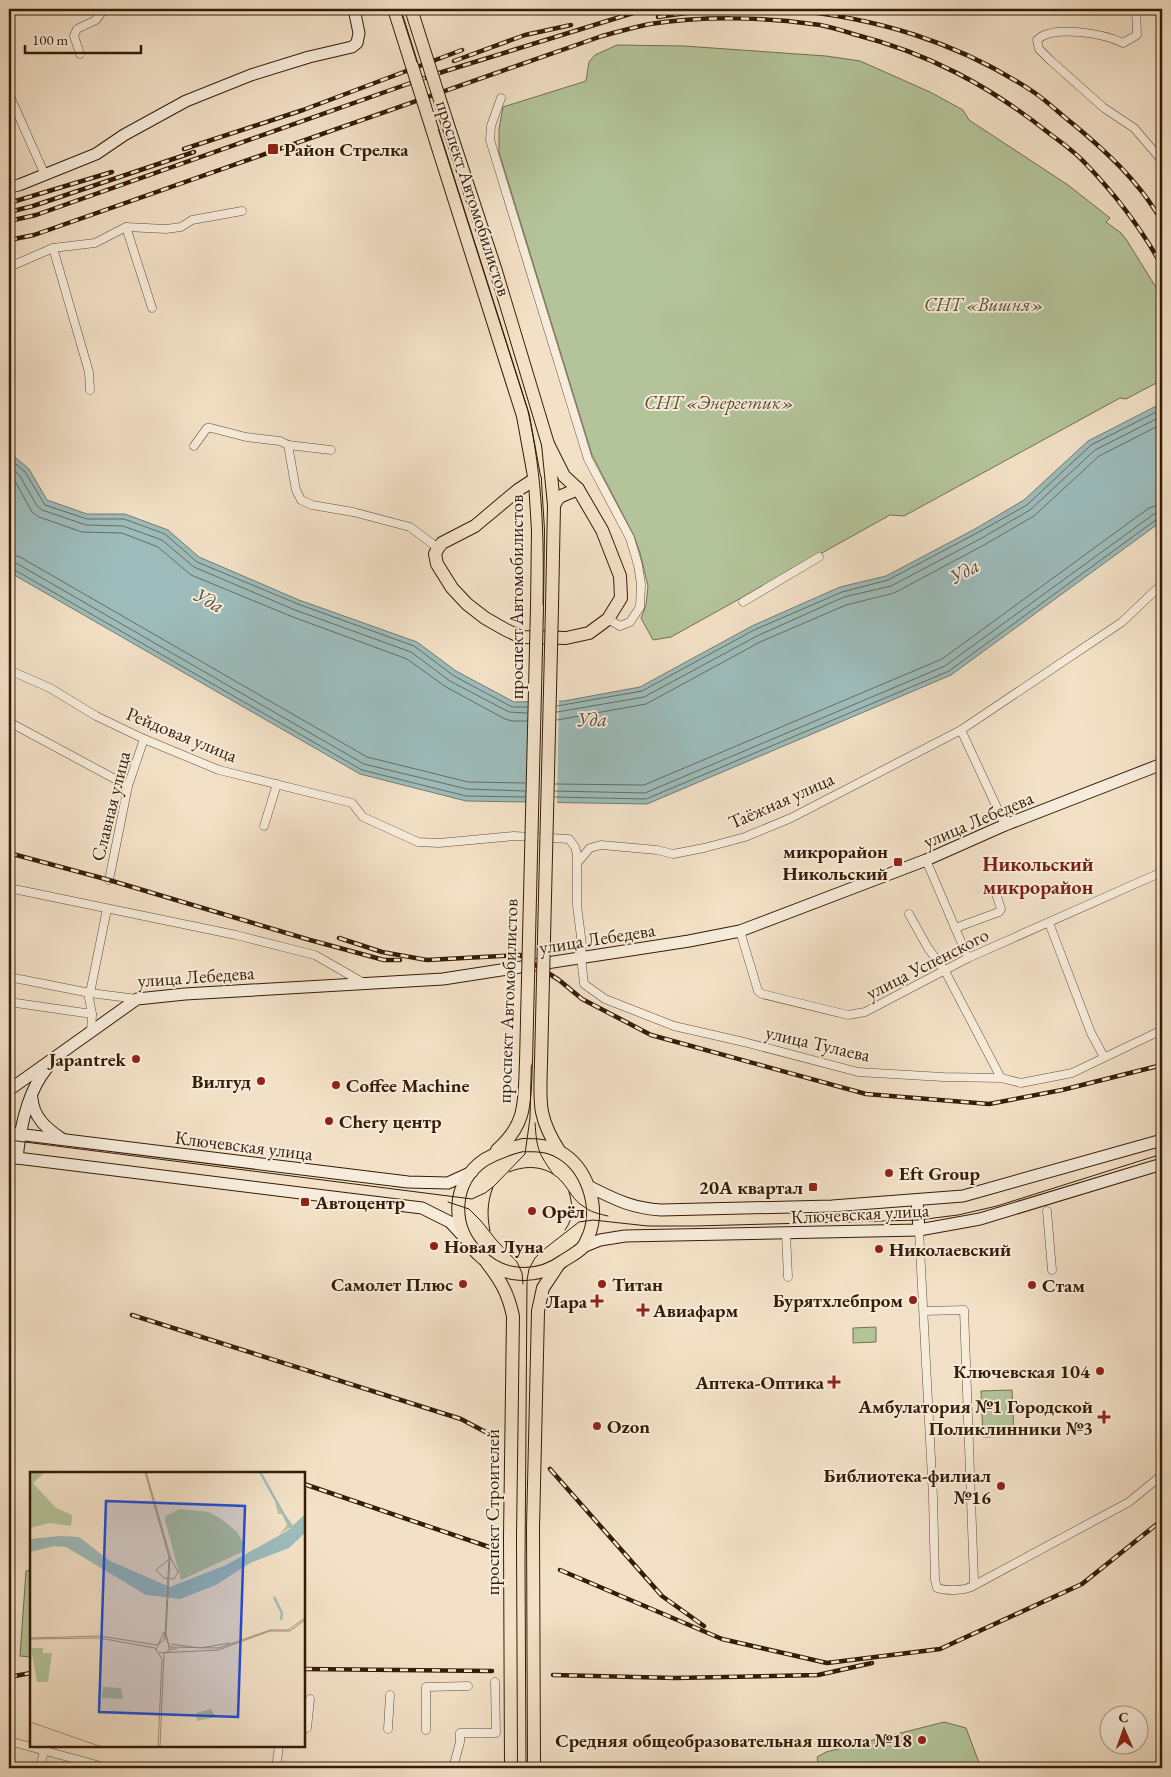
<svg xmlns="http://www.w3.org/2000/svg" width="1171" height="1777" font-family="'EB Garamond',serif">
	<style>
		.green { fill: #b4c49a; stroke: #747050 }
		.water { fill: #9dbcbb; stroke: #737c73 }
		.pier { fill: #f3e1c7 }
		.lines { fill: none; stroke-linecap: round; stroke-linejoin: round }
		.shore { stroke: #696c60; stroke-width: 1 }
		.street-casing { stroke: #644d36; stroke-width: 9 }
		.secondary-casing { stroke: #351c06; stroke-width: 13 }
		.primary-casing { stroke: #351c06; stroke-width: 14 }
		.street { stroke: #f7ecdb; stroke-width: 8 }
		.secondary { stroke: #f7ecdb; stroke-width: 11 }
		.primary { stroke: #f3e1c7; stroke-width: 12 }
		.tram { stroke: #351c06; stroke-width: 1 }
		.rail-casing { stroke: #351c06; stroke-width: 4.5 }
		.rail { stroke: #f7ecdb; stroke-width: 2.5; stroke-dasharray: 8; stroke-linecap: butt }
		.primary-bridge-casing { stroke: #351c06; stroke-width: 14; stroke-linecap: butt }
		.primary-bridge { stroke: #f3e1c7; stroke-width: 12 }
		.poi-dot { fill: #8f2418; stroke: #f7ecdb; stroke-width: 2 }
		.labels { text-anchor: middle; stroke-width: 4; stroke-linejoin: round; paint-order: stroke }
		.poi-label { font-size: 19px; font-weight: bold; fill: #351c06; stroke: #f7ecdb; text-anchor: start }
		.street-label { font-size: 19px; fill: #351c06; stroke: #f7ecdb }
		.park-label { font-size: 19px; font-style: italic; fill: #5b4e32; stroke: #f7ecdb }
		.water-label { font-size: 20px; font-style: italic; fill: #544c3c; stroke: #f7ecdb }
		.neighbourhood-label { font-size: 20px; font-weight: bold; fill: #7a1f14; stroke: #f7ecdb }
		.inset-river { fill: none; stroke: #9dbcbb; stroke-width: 2.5 }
		.inset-road { fill: none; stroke: #a7927a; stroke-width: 1 }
		.view { fill: #1d4ed8; fill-opacity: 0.15; stroke: #1d4ed8; stroke-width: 2.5 }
		.inset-edge { fill: none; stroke: #351c06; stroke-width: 2.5 }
	</style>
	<rect width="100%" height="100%" fill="#f3e1c7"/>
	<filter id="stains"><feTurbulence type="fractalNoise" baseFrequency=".004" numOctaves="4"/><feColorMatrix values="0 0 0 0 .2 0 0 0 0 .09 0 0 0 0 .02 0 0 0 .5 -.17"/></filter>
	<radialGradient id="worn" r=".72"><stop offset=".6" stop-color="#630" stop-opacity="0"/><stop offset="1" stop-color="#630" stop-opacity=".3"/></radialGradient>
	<g class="green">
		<path d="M617 45 684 46 826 56 860 61 930 92 963 110 969 120 1068 185 1110 218 1106 222 1121 233 1126 239 1162 297V380L1126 399 1120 398 904 516 890 515 671 637 653 640 641 618 646 605 648 586 640 553 634 536 592 455 499 152V129L503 107 586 81 589 62 595 55Z"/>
		<path d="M876 1327V1342L853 1343V1328Z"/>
		<path d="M1012 1390 1014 1436 983 1437 981 1391Z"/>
		<path d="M31 1570V1657L20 1656 26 1571Z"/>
		<path d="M944 1722 966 1728 981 1768H819L817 1757 826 1752Z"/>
	</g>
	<path class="water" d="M1162 403V521L951 675 647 804 466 801 360 774 9 572V452L29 469 47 500 87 514H125L168 530 199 557 299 600 417 642 456 671 514 702 564 701 640 687 752 626 840 587 886 576 975 529 1024 500 1088 441Z"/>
	<path class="pier" d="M559 698 557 805 527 804 530 699Z"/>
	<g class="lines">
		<g class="shore">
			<path d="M9 458 25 472 45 505 87 519H124L165 534 197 562 298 604 414 646 454 676 512 707H527"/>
			<path d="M9 466 20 476 37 506 42 510 86 525 123 526 162 540 194 567 295 610 411 652 450 681 509 712 527 713"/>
			<path d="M9 476 15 481 32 512 39 517 82 532 122 533 158 547 191 575 293 617 407 659 446 687 505 719 512 721H527"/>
			<path d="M9 554 20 557 367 757 468 782 525 783"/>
			<path d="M9 562 16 563 364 764 467 789 525 791"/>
			<path d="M9 568 13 569 362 770 466 796 525 797"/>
			<path d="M557 706 642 691 754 630 842 592 888 580 977 533 1027 505 1091 445 1162 409"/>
			<path d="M557 712 644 697 757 636 844 597 891 586 980 539 1030 510 1095 450 1162 416"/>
			<path d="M557 720 646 704 760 642 846 605 894 593 984 545 1034 516 1099 456 1162 424"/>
			<path d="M555 784 644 785 942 659 1149 508 1162 504"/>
			<path d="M555 791 645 793 945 666 1154 514 1162 511"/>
			<path d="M555 797 646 799 949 671 1157 519 1162 518"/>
		</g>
		<g class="street-casing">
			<g id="street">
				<path d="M1136 9 1137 35 1123 43C1105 34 1053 24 1037 40L1039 49 1050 60 1104 108 1134 128 1159 157 1162 163"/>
				<path d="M80 54 74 36 77 29 96 20 104 9"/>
				<path d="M9 94 45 175"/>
				<path d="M501 98 491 126 490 140 588 459 630 538 638 565 641 584 640 607 630 622 620 626 608 619"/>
				<path d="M126 227 152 308"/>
				<path d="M53 248 89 372 90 390"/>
				<path d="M9 267 53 248 95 243 126 227 166 229 181 227 192 220 242 211"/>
				<path d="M288 445 331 450"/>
				<path d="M194 446 207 428H211L246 437 280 441 288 445 296 490 301 500 312 505 353 512 410 527 438 548"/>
				<path d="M743 602 819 557"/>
				<path d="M9 670 50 688 96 716 144 739 219 770 352 803 363 817 418 842 439 843 514 836 569 839 575 847 577 854V905L582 945 581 957 584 984 605 999 674 1026 744 1042 858 1072 943 1077 1001 1078 1021 1083 1072 1073 1162 1030"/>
				<path d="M9 722 128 786"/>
				<path d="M961 730 1122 622 1162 584"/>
				<path d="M264 826 277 784"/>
				<path d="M926 860 968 958"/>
				<path d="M578 862 590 848 601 845 657 850 673 854 704 848 745 837 791 818 961 730 1005 825"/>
				<path d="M109 880 128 786 144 739"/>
				<path d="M9 888 236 935 315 955 362 982"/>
				<path d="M909 914 928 948 945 971 1001 1078"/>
				<path d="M1049 923 1091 1033 1104 1057"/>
				<path d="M955 928 999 912 1001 909 995 890"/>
				<path d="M740 931 758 991 762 994 848 1015 865 1012 968 958 1162 872"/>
				<path d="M9 977 90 993 137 999"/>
				<path d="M88 993 92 1014 91 1033"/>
				<path d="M90 993 107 909"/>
				<path d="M9 1002 92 1014"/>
				<path d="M1047 1211 1052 1270"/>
				<path d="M919 1230 933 1497 935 1580 937 1588C946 1591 964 1591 973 1586L974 1581 964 1310 924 1311"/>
				<path d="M786 1234 788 1277"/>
				<path d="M973 1586 1129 1502 1162 1475"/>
				<path d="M307 1728 310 1699"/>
				<path d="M388 1729 390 1695"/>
				<path d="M426 1730V1687L468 1686"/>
				<path d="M9 1741 108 1768"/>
				<path d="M40 1768 44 1751"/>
				<path d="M276 1768 279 1746"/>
				<path d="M453 1768 460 1742V1733H496L495 1682"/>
			</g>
		</g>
		<g class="secondary-casing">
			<g id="secondary">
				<path d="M9 187 19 185 96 154 124 135 186 101 251 75 309 57 352 47 357 43 359 33 354 9"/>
				<path d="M9 1090 137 999 185 994 443 979 689 941 740 931 926 860 1005 825 1162 764"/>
				<path d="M32 1098C33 1117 47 1129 62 1139"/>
				<path d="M9 1133 408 1182 448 1183 472 1172"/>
				<path d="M9 1157 422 1208 450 1222 463 1236"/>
				<path d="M17 1158C20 1129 28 1091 47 1068"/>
				<path d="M588 1186C615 1199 630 1208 661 1210L832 1206 963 1196 1162 1140"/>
				<path d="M917 1200 919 1230"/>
				<path d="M583 1247 600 1240 625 1236 919 1230 980 1219 1162 1164"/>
			</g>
		</g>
		<g class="primary-casing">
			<g id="primary">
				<path d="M394 9 412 66"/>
				<path d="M447 122 495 268 548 444 554 505 552 607"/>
				<path d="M432 129 523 416 535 482 538 530 537 607"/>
				<path d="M535 479 518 490 475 526 442 543 438 548 435 554 437 564 452 588 467 604 485 618 506 630 521 637 566 638 589 633 608 619 621 598 620 576 602 530 578 489 564 476 548 444"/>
				<path d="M554 505 559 497 578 489"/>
				<path d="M541 1063C540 1102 537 1117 560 1152"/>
				<path d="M523 1145C535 1145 548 1145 560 1152 587 1167 600 1206 589 1235 587 1239 585 1245 582 1248 577 1253 569 1257 563 1261 548 1272 531 1276 513 1273 499 1271 486 1262 477 1253 450 1226 452 1182 484 1160 496 1153 510 1148 523 1145Z"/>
				<path d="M497 1150C528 1123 524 1100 526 1062"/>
				<path d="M487 1263C501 1281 508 1293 513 1316L510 1537 511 1768"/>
				<path d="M534 1768 533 1528 538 1311 543 1288 559 1264"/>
			</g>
		</g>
		<use href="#street" class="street"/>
		<use href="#secondary" class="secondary"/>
		<use href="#primary" class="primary"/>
		<g class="tram">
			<path d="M535 1123C537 1150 538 1152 553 1174"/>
			<path d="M9 1140 472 1199 485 1193 493 1187 525 1154 530 1118 543 606C544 537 543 479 528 411L400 9"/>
			<path d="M509 1172C528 1164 549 1166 563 1183 569 1190 574 1201 583 1206 590 1212 599 1214 608 1216"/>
			<path d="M448 1202 469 1209 481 1221 497 1241 517 1262 522 1273 523 1284"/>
			<path d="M565 1230C574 1218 573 1206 569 1192"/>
			<path d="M490 1231C487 1215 487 1203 493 1187"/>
			<path d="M506 1249C519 1254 530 1254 543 1250"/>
			<path d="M526 1768 525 1563 527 1280 529 1269 535 1258 543 1250 579 1222 593 1220 648 1226H695L918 1220 958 1215 997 1206 1162 1154"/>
		</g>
		<g class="rail-casing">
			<g id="rail">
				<path d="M782 9C874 17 957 41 1035 93 1048 102 1060 114 1073 124 1096 143 1119 163 1138 187 1147 197 1154 209 1162 221"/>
				<path d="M658 17 693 12 743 9"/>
				<path d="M454 61 525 35 571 25"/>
				<path d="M184 149 303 110 462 50"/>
				<path d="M9 203 112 172"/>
				<path d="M9 212 33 206 194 152"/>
				<path d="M9 221 36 215 439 73 646 9"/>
				<path d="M9 240 34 235 602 36C618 32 634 27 650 24 702 16 761 17 812 24 826 25 840 30 853 34 928 53 990 86 1050 134 1062 143 1075 152 1085 163 1115 194 1141 228 1162 266"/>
				<path d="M9 853 109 880 310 940 384 960H400"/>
				<path d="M339 938 382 952 427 960 520 955 559 980 582 999 651 1035 866 1094 989 1104 1062 1090 1162 1065"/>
				<path d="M132 1315 461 1419 495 1437"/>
				<path d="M550 1469 662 1596 704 1626"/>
				<path d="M304 1484 498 1550"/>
				<path d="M560 1570 722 1639 827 1663 940 1649 1082 1584 1162 1520"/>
				<path d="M304 1669 492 1671"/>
				<path d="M553 1675 675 1678 818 1675 872 1663"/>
				<path d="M9 1677 31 1673"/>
			</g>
		</g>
		<use href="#rail" class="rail"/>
		<g class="primary-bridge-casing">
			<g id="primary-bridge">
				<path d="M411 9 447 122"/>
				<path d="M412 66 432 129"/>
				<path d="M526 1062 537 607"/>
				<path d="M541 1063 552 607"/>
			</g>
		</g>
		<use href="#primary-bridge" class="primary-bridge"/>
	</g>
	<g class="poi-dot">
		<rect x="267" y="143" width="12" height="12" rx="2.5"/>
		<rect x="893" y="857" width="10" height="10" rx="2.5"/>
		<circle cx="136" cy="1059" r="5"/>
		<circle cx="261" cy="1081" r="5"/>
		<circle cx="336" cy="1085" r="5"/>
		<circle cx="329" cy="1121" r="5"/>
		<circle cx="889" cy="1173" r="5"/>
		<rect x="808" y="1182" width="10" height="10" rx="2.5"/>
		<rect x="300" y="1197" width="10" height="10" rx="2.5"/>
		<circle cx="532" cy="1211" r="5"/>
		<circle cx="434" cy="1246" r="5"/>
		<circle cx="879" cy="1249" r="5"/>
		<circle cx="463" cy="1284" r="5"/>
		<circle cx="602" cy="1284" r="5"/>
		<circle cx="1032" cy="1285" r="5"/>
		<circle cx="913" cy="1300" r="5"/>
		<path d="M594.5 1293.5h5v5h5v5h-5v5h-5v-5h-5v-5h5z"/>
		<path d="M640.5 1302.5h5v5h5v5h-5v5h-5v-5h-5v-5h5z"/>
		<circle cx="1100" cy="1371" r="5"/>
		<path d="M831.5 1374.5h5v5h5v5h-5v5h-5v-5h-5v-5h5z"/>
		<path d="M1101.5 1409.5h5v5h5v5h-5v5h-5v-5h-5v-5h5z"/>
		<circle cx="597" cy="1426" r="5"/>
		<circle cx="1001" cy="1486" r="5"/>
		<circle cx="922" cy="1740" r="5"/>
	</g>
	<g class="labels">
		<g class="poi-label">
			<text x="284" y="156">Район Стрелка</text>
			<text x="888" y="858" text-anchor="end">микрорайон<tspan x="888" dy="22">Никольский</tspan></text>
			<text x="126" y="1066" text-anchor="end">Japantrek</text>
			<text x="251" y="1088" text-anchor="end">Вилгуд</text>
			<text x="346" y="1092">Coffee Machine</text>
			<text x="339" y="1128">Chery центр</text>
			<text x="899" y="1180">Eft Group</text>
			<text x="803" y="1194" text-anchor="end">20А квартал</text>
			<text x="315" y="1209">Автоцентр</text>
			<text x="542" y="1218">Орёл</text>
			<text x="444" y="1253">Новая Луна</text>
			<text x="889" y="1256">Николаевский</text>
			<text x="453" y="1291" text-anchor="end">Самолет Плюс</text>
			<text x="612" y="1291">Титан</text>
			<text x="1042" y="1292">Стам</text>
			<text x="903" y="1307" text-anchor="end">Бурятхлебпром</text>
			<text x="587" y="1308" text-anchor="end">Лара</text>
			<text x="653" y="1317">Авиафарм</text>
			<text x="1090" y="1378" text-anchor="end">Ключевская 104</text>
			<text x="824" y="1389" text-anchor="end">Аптека-Оптика</text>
			<text x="1093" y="1413" text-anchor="end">Амбулатория №1 Городской<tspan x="1093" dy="22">Поликлинники №3</tspan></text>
			<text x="607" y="1433">Ozon</text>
			<text x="991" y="1482" text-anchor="end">Библиотека-филиал<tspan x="991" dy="22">№16</tspan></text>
			<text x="912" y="1747" text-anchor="end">Средняя общеобразовательная школа №18</text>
		</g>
		<g class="street-label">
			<text transform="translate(474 198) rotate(72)" y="7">проспект Автомобилистов</text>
			<text transform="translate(516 597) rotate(-90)" y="7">проспект Автомобилистов</text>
			<text transform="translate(182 734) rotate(22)" y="7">Рейдовая улица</text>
			<text transform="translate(781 800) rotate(-24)" y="7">Таёжная улица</text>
			<text transform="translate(110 806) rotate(-76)" y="7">Славная улица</text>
			<text transform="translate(978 819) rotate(-23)" y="7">улица Лебедева</text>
			<text transform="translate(597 938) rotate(-9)" y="7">улица Лебедева</text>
			<text transform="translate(927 963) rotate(-27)" y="7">улица Успенского</text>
			<text transform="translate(196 976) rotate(-4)" y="7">улица Лебедева</text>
			<text transform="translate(507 1001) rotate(-88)" y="7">проспект Автомобилистов</text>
			<text transform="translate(818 1043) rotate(13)" y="7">улица Тулаева</text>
			<text transform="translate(244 1145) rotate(7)" y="7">Ключевская улица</text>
			<text transform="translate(860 1213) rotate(-3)" y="7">Ключевская улица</text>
			<text transform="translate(492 1512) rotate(-90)" y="7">проспект Строителей</text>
		</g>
		<g class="park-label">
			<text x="984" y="311">СНТ «Вишня»</text>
			<text x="719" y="409">СНТ «Энергетик»</text>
		</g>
		<g class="water-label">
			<text transform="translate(964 571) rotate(-29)" y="7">Уда</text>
			<text transform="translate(209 600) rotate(29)" y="7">Уда</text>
			<text transform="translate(592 719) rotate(-1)" y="7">Уда</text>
		</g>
		<g class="neighbourhood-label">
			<text x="1038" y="871">Никольский<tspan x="1038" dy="23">микрорайон</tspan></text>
		</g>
	</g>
	<g transform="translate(30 1472)">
		<rect width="275" height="275" fill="#f3e1c7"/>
		<path d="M0 0 14 1 3 11 26 36 42 43 41 54 20 51 0 56ZM245 30 263 53 249 63 257 53 252 42H248ZM149 37 178 40 190 46 207 60 214 72V79L151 108 135 48 136 44ZM1 176H13V181H22L18 210H7ZM73 215 91 216 93 227 72 226ZM181 237 186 245 167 249 166 241Z" fill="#b4c49a"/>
		<path d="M275 42V61L259 76 220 91 186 113 150 127 116 123 36 75 24 74 0 80V67L30 64 49 65 80 89 140 115 196 93 257 59Z" fill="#9dbcbb"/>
		<path class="inset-river" d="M230 0 263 59M244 125 252 141 251 148"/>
		<path class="inset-road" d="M115 0 139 85 135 164 140 175 189 176 240 158H258L275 146M116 0 140 84 136 161 140 180M138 88 126 98 134 106 144 107 148 100 140 85M0 166 70 164 127 173 134 168 135 160M0 167 69 166 125 176 132 187 128 275M141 172 170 176 200 171M126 178 134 160M129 181 188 178 240 159H260L275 148M0 250 72 275M130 275 134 182 140 177H147"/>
		<path class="view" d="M76 29 215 34 208 245 69 240Z"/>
		<rect width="275" height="275" class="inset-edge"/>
	</g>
	<rect width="1171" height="1777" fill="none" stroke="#f3e1c7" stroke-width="30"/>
	<rect x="10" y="10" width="1151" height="1757" fill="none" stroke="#351c06" stroke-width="2.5"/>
	<rect x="15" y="15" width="1141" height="1747" fill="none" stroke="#351c06"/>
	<g transform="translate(1124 1730) rotate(358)"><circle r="24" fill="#f7ecdb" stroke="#a99986"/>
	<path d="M0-4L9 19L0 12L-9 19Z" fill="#8f2418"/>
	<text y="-8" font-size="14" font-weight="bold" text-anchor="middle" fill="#351c06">С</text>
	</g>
	<path d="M25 45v8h116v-8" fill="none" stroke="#351c06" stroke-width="2.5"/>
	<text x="32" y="45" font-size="15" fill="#351c06" stroke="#f7ecdb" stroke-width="4" paint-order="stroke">100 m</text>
	<rect width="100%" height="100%" filter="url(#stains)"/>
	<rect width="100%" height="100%" fill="url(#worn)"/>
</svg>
